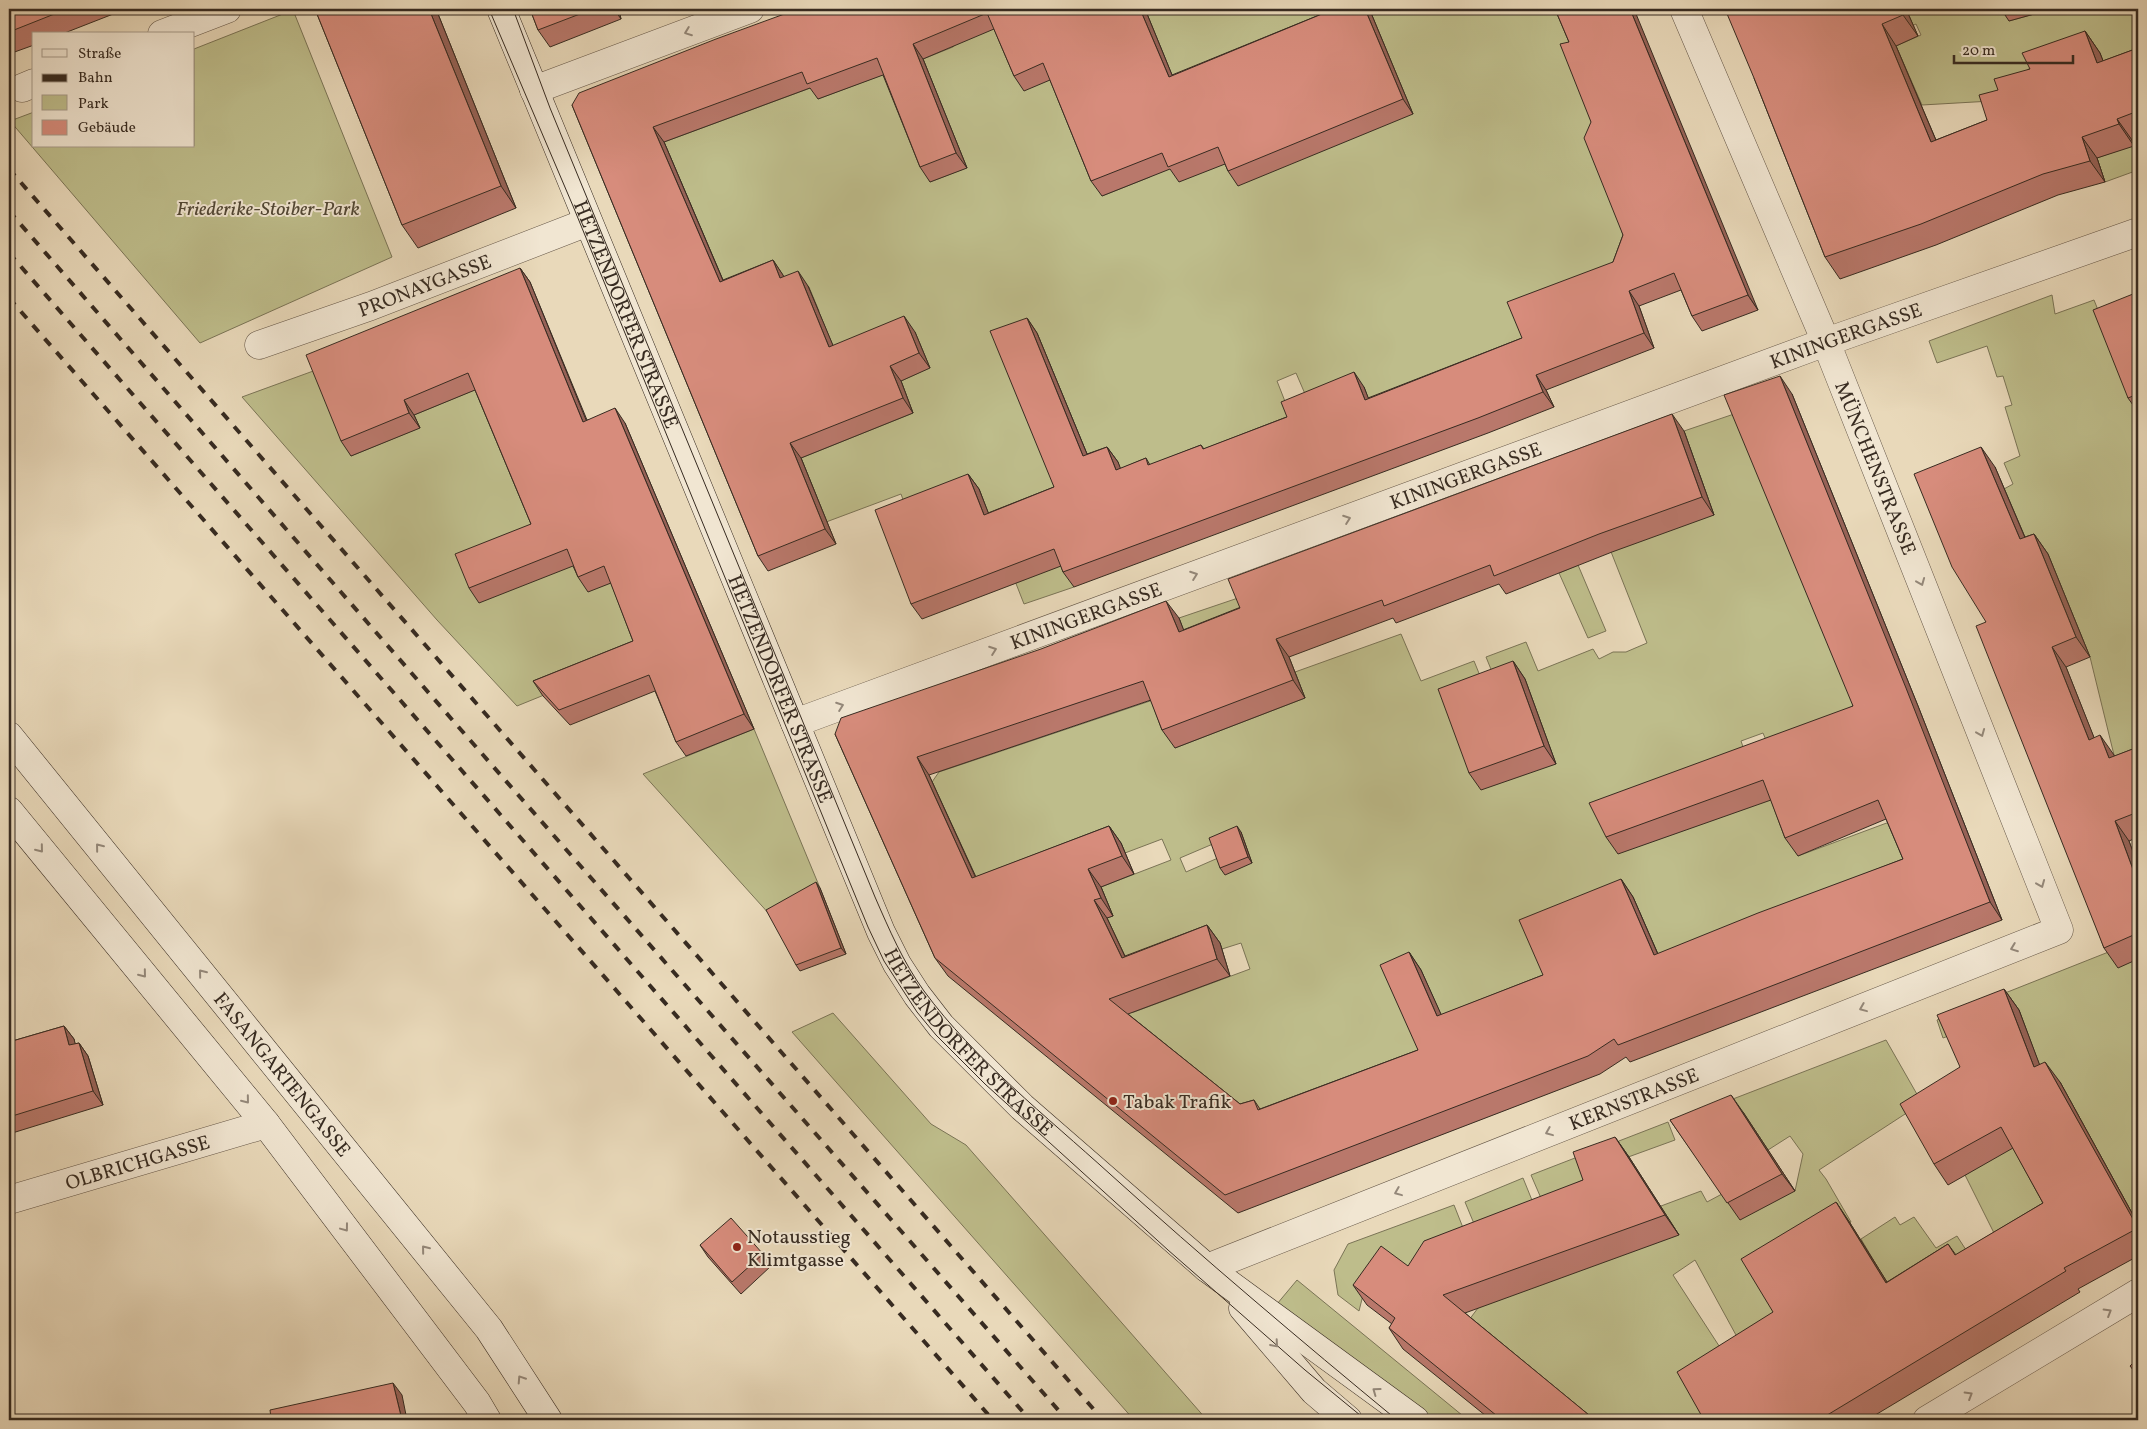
<svg xmlns="http://www.w3.org/2000/svg" width="2147" height="1429" font-family="Vollkorn,serif">
	<style>
		.green { fill: #bebd8b; stroke: #7a7456; fill-rule: evenodd }
		.lines { fill: none; stroke-linecap: round; stroke-linejoin: round }
		.minor-casing { stroke: #645647; stroke-width: 29 }
		.secondary-casing { stroke: #372b21; stroke-width: 29 }
		.minor { stroke: #f1e6d2; stroke-width: 28 }
		.secondary { stroke: #f1e6d2; stroke-width: 28 }
		.tram { stroke: #372b21; stroke-width: 1 }
		.rail { stroke: #372b21; stroke-width: 4; stroke-dasharray: 9 9; stroke-linecap: butt }
		.wall { fill: #b9786b; stroke: #372b21 }
		.shaded-wall { fill: #966257; stroke: #372b21 }
		.building { fill: #d78c7c; stroke: #372b21 }
		.oneway { stroke: #94887a }
		.poi-dot { fill: #8f2418; stroke: #f1e6d2; stroke-width: 2 }
		.labels { text-anchor: middle; stroke-width: 4; stroke-linejoin: round; paint-order: stroke }
		.park-label { font-size: 20px; font-style: italic; fill: #524836; stroke: #f1e6d2 }
		.street-label { font-size: 20px; fill: #372b21; stroke: #f1e6d2 }
		.poi-label { font-size: 20px; fill: #372b21; stroke: #f1e6d2; text-anchor: start }
	</style>
	<rect width="100%" height="100%" fill="#e9d9ba"/>
	<filter id="stains"><feTurbulence type="fractalNoise" baseFrequency=".004" numOctaves="4"/><feColorMatrix values="0 0 0 0 .2 0 0 0 0 .09 0 0 0 0 .02 0 0 0 .5 -.17"/></filter>
	<radialGradient id="worn" r=".72"><stop offset=".6" stop-color="#630" stop-opacity="0"/><stop offset="1" stop-color="#630" stop-opacity=".3"/></radialGradient>
	<g class="green">
		<path d="M1145 9H1560L1634 248 1532 353 1318 424 1296 373 1277 381 1297 432 1159 480 1094 471 1037 333 1071 472 1043 511 1074 587 1024 604 979 489 909 516 901 494 810 528 816 495 801 458 913 413 901 381 929 368 914 332 768 391 819 311 809 287 730 297 664 142 813 87 818 99 887 73 930 182 966 168 923 59 953 47 991 12 1054 78 1102 196 1150 177Z"/>
		<path d="M1906 9H2005L2009 21 2038 13 2037 9H2138V170L2105 182 2097 158 2133 145 2009 100 1922 105 1896 46 1921 35 1916 24 1893 35Z"/>
		<path d="M293 10 392 257 200 343 10 121 34 112V146H194V49Z"/>
		<path d="M2052 295 2055 314 2094 300 2138 410V772L2123 778 2114 755 2090 657 2026 562 2004 489 2013 484 2004 463 2020 456 2005 407 2012 405 2003 376 1997 377 1987 346 1937 363 1929 341Z"/>
		<path d="M316 370 351 456 419 428 414 415 479 388 577 564 615 581 645 654 517 706 437 620 242 397Z"/>
		<path d="M1737 413 1866 723 1774 759 1763 733 1741 741 1750 767 1763 763 1798 856 1892 821 1919 885 1666 973 1633 897 1556 993 1270 1127 1065 1014 1134 1012 1250 969 1241 943 1222 949 1219 943 1134 976 999 955 1113 916 1101 887 1171 860 1162 839 1125 853 1121 843 984 896 932 782 939 772 1156 699 1175 748 1305 698 1295 672 1401 634 1421 681 1474 661 1487 693 1499 689 1486 657 1526 642 1538 671 1593 649 1599 659 1613 652H1626L1647 643 1604 534 1714 515 1684 431ZM1241 832 1218 858 1186 872 1180 858Z"/>
		<path d="M1578 565 1606 631 1588 638 1559 573Z"/>
		<path d="M1241 597 1252 626 1191 649 1179 618Z"/>
		<path d="M754 729 820 888 771 916 643 774Z"/>
		<path d="M2111 951 2138 959V1224L2060 1082 2045 1089 2019 1010 1943 1038 1937 1020Z"/>
		<path d="M833 1013 931 1124 966 1145 1207 1420H1134L792 1032Z"/>
		<path d="M1886 1040 1922 1103 1819 1170 1826 1179 1851 1222 1755 1280 1787 1331 1748 1357 1695 1260 1673 1275 1723 1352 1731 1420H1584L1466 1324 1478 1308 1653 1209 1701 1191 1707 1202 1722 1194 1795 1191 1803 1154 1790 1136 1768 1150 1707 1109Z"/>
		<path d="M1668 1122 1675 1140 1587 1172 1598 1201 1550 1219 1531 1175Z"/>
		<path d="M2004 1127 2060 1228 2005 1255 1965 1175Z"/>
		<path d="M1523 1178 1538 1215 1480 1238 1465 1202Z"/>
		<path d="M1454 1205 1471 1248 1364 1291 1359 1311 1338 1295 1334 1270 1348 1244Z"/>
		<path d="M1895 1217 1900 1225 1914 1217 1936 1248 1957 1236 1979 1270 1906 1315 1861 1239Z"/>
		<path d="M1297 1280 1468 1420H1419L1277 1304Z"/>
	</g>
	<g class="lines">
		<g class="minor-casing">
			<g id="minor">
				<path d="M162 34 227 9"/>
				<path d="M22 88 34 83"/>
				<path d="M534 90 750 9"/>
				<path id="s1" d="M259 345 371 306 588 222"/>
				<path id="s2" d="M795 723 1826 342 2138 232"/>
				<path id="s3" d="M9 1200 266 1124"/>
				<path id="s4" d="M1207 1268 2059 930 1826 342 1684 9"/>
				<path d="M1927 1420 2138 1293"/>
			</g>
		</g>
		<g class="secondary-casing">
			<g id="secondary">
				<path id="s5" d="M501 9 881 932 897 964 917 995 941 1026 1022 1107 1207 1268 1415 1420"/>
				<path id="s6" d="M9 736 489 1329 548 1420"/>
				<path d="M9 811 266 1124 477 1403 487 1420"/>
				<path d="M1243 1308 1314 1391 1348 1420"/>
			</g>
		</g>
		<use href="#minor" class="minor"/>
		<use href="#secondary" class="secondary"/>
		<g class="tram">
			<path d="M489 9 573 206 868 927 884 961 917 1012 936 1035 985 1084 1168 1250 1305 1370 1366 1420"/>
			<path d="M513 9 550 108 875 897C889 929 903 962 924 991 975 1060 1046 1116 1110 1174 1203 1258 1300 1340 1397 1420"/>
		</g>
		<g class="rail">
			<path d="M9 169 1103 1420"/>
			<path d="M9 211 455 723 1067 1420"/>
			<path d="M9 253 1030 1420"/>
			<path d="M9 298 993 1420"/>
		</g>
	</g>
	<g class="wall">
		<path d="M9 9H126L62 34H34V45L9 54Z"/>
		<path d="M315 9H436L516 208 418 248 402 225Z"/>
		<path d="M530 9H638L620 15 621 19 550 47 538 30Z"/>
		<path d="M798 9H1145L1172 75 1334 9H1368L1371 13 1413 114 1238 186 1228 171 1225 164 1179 182 1170 169 1102 196 1091 181 1050 80 1024 91 1014 76 994 29 923 59 967 168 930 182 920 167 883 75 818 99 810 88 664 142 723 280 773 260 784 277 808 286 833 346 915 332 930 368 901 381 913 413 801 458 836 544 768 571 758 556 572 105Z"/>
		<path d="M1555 9 1758 310 1702 331 1692 316 1681 290 1639 306 1654 348 1546 390 1554 407 1488 433 1074 587 1063 572 1061 566 922 619 911 604 968 474 979 489 988 513 1054 487 1027 318 1037 333 1087 454 1107 447 1118 462 1120 469 1146 458 1150 465 1201 445 1204 449 1364 387 1368 398 1522 338 1613 262 1623 235 1569 42Z"/>
		<path d="M1906 9 1918 36 1896 46 1936 140 1987 120 1998 90 2085 31 2100 53 2103 61 2138 48V138L2132 140 2134 146 2097 158 2105 182 2058 195 1936 245 1840 279 1825 257 1754 78Z"/>
		<path d="M2003 9H2037L2038 13 2009 21 2005 15Z"/>
		<path d="M520 268 530 282 587 420 625 423 754 729 686 756 676 742 655 691 570 725 543 696 533 681 633 641 611 583 588 592 578 577 573 566 479 603 469 588 531 524 475 390 414 415 420 428 351 456 341 441Z"/>
		<path d="M2138 292V412L2128 398Z"/>
		<path d="M1792 394 1918 706 2002 920 1630 1062 1626 1057 1600 1074 1238 1213 948 976 935 958 835 734 1179 618 1183 630 1684 431 1714 515 1612 552 1506 594 1499 584 1396 623 1393 618 1289 657 1305 698 1175 748 1162 730 1151 700 929 775 976 877 1109 826 1121 843 1134 874 1101 887 1113 916 1107 918 1125 956 1207 925 1220 943 1230 976 1128 1014 1240 1104 1254 1100 1260 1109 1418 1050 1409 952 1421 970 1441 1015 1543 975 1621 879 1633 897 1658 954 1903 859 1886 819 1798 856 1785 838 1771 800 1618 854 1606 837 1853 706Z"/>
		<path d="M1995 467 2025 537 2034 534 2048 554 2090 657 2066 667 2094 738 2115 756 2138 747V837L2129 841 2138 866V959L2118 968 2104 948 1986 622Z"/>
		<path d="M1513 661 1525 679 1556 764 1481 790 1469 773Z"/>
		<path d="M1241 832 1252 863 1225 875 1220 868Z"/>
		<path d="M820 888 846 954 800 971 796 965Z"/>
		<path d="M2004 989 2019 1010 2039 1064 2060 1082 2138 1224V1256L2078 1289 2080 1292 1867 1420H1704L1773 1312 1836 1202 1850 1223 1887 1282 1948 1244 1956 1255 2043 1203 2013 1148 1948 1185 1934 1164 1960 1067Z"/>
		<path d="M64 1026 74 1039 75 1044 79 1043 88 1056 103 1105 9 1134V1042Z"/>
		<path d="M1743 1112 1795 1191 1740 1220 1670 1120Z"/>
		<path d="M1615 1137 1629 1157 1679 1235 1465 1313 1595 1420H1491L1403 1349 1389 1328 1392 1324 1367 1305 1353 1285 1408 1266 1583 1180Z"/>
		<path d="M700 1245 763 1254 771 1266 741 1294 708 1257Z"/>
	</g>
	<g class="shaded-wall">
		<path d="M429 9H436L516 208 501 186Z"/>
		<path d="M614 9H616L620 15 621 19Z"/>
		<path d="M1140 9H1145L1179 92 1169 77Z"/>
		<path d="M1365 9H1368L1371 13 1413 114 1403 99Z"/>
		<path d="M1630 9H1634L1758 310 1748 295Z"/>
		<path d="M1901 9H1906L1918 36 1903 15Z"/>
		<path d="M1882 24 1896 46 1946 164 1931 142Z"/>
		<path d="M2085 31 2100 53 2112 84 2097 63Z"/>
		<path d="M913 44 923 59 967 168 956 153Z"/>
		<path d="M2117 119 2132 140 2134 146 2119 124Z"/>
		<path d="M653 127 664 142 730 297 720 282Z"/>
		<path d="M2082 137 2097 158 2105 182 2090 161Z"/>
		<path d="M773 260 783 275 790 294 780 278Z"/>
		<path d="M520 268 530 282 593 437 583 422Z"/>
		<path d="M798 271 808 286 840 362 829 347Z"/>
		<path d="M1629 291 1639 306 1654 348 1644 333Z"/>
		<path d="M904 316 915 332 930 368 919 353Z"/>
		<path d="M1027 318 1037 333 1094 471 1083 456Z"/>
		<path d="M890 366 901 381 913 413 903 398Z"/>
		<path d="M1354 372 1364 387 1375 415 1365 400Z"/>
		<path d="M1536 375 1546 390 1554 407 1543 392Z"/>
		<path d="M1780 376 1792 394 1918 706 2002 920 1990 902Z"/>
		<path d="M404 400 414 415 420 428 409 413Z"/>
		<path d="M615 408 625 423 754 729 744 714Z"/>
		<path d="M1672 414 1684 431 1714 515 1702 497Z"/>
		<path d="M790 443 801 458 836 544 825 529Z"/>
		<path d="M1107 447 1118 462 1127 485 1116 470Z"/>
		<path d="M1981 447 1995 467 2034 559 2020 539Z"/>
		<path d="M968 474 979 489 995 530 984 515Z"/>
		<path d="M2034 534 2048 554 2090 657 2076 637Z"/>
		<path d="M1166 601 1179 618 1191 649 1179 632Z"/>
		<path d="M1276 639 1289 657 1305 698 1293 680Z"/>
		<path d="M2052 647 2066 667 2103 760 2089 740Z"/>
		<path d="M1513 661 1525 679 1556 764 1544 746Z"/>
		<path d="M2100 735 2114 755 2123 778 2109 758Z"/>
		<path d="M917 757 929 775 984 896 972 878Z"/>
		<path d="M2115 821 2129 841 2138 866V883Z"/>
		<path d="M1109 826 1121 843 1134 874 1122 856Z"/>
		<path d="M1237 826 1241 832 1252 863 1248 857Z"/>
		<path d="M1088 869 1101 887 1113 916 1101 898Z"/>
		<path d="M1621 879 1633 897 1666 973 1654 955Z"/>
		<path d="M816 882 820 888 846 954 841 948Z"/>
		<path d="M1094 900 1107 918 1134 976 1122 958Z"/>
		<path d="M1207 925 1220 943 1230 976 1217 959Z"/>
		<path d="M1409 952 1421 970 1450 1034 1437 1016Z"/>
		<path d="M2004 989 2019 1010 2048 1087 2034 1067Z"/>
		<path d="M64 1026 74 1039 79 1059 69 1045Z"/>
		<path d="M79 1043 88 1056 103 1105 93 1091Z"/>
		<path d="M2045 1062 2060 1082 2138 1224V1229Z"/>
		<path d="M1731 1095 1743 1112 1795 1191 1782 1174Z"/>
		<path d="M1615 1137 1629 1157 1679 1235 1665 1215Z"/>
		<path d="M1836 1202 1850 1223 1900 1303 1886 1283Z"/>
		<path d="M393 1383 402 1395 407 1420H402Z"/>
	</g>
	<g class="building">
		<path d="M9 9H67L9 32Z"/>
		<path d="M315 9H429L501 186 402 225Z"/>
		<path d="M530 9H593L538 30Z"/>
		<path d="M798 9H1140L1169 77 1334 9H1365L1403 99 1228 171 1218 147 1168 167 1162 153 1091 181 1043 63 1014 76 987 13 913 44 956 153 920 167 877 58 807 84 802 72 653 127 720 282 773 260 780 278 798 271 829 347 904 316 919 353 890 366 903 398 790 443 825 529 758 556 572 105 579 93 716 39Z"/>
		<path d="M1555 9H1630L1748 295 1692 316 1674 273 1629 291 1644 333 1536 375 1543 392 1478 418 1063 572 1054 549 911 604 875 510 968 474 984 515 1054 487 990 331 1027 318 1083 456 1107 447 1116 470 1146 458 1148 465 1201 445 1203 449 1287 417 1281 402 1354 372 1365 400 1522 338 1507 302 1613 262 1623 235 1584 138 1591 122 1560 44 1569 42Z"/>
		<path d="M1725 9H1901L1903 15 1882 24 1931 142 1987 120 1979 95 1998 90 1994 79 2030 69 2022 53 2085 31 2097 63 2138 48V111L2117 119 2119 124 2082 137 2090 161 2043 174 1921 224 1825 257 1754 78Z"/>
		<path d="M2003 9H2027L2005 15Z"/>
		<path d="M520 268 583 422 615 408 744 714 676 742 649 675 559 710 533 681 633 641 604 566 578 577 567 549 469 588 455 554 531 524 468 373 404 400 409 413 341 441 306 355Z"/>
		<path d="M2138 292V394L2128 398 2093 310Z"/>
		<path d="M1780 376 1906 688 1990 902 1618 1045 1614 1039 1588 1056 1225 1195 935 958 835 734 841 718 1041 649 1166 601 1179 632 1240 608 1228 579 1672 414 1702 497 1599 534 1494 576 1490 565 1384 606 1382 600 1276 639 1293 680 1162 730 1143 681 917 757 972 878 1109 826 1122 856 1088 869 1101 898 1094 900 1122 958 1207 925 1217 959 1109 999 1240 1104 1254 1100 1258 1110 1418 1050 1380 965 1409 952 1437 1016 1543 975 1519 920 1621 879 1654 955 1758 913 1903 859 1878 800 1785 838 1763 780 1606 837 1589 803 1853 706 1724 395Z"/>
		<path d="M1981 447 2020 539 2034 534 2076 637 2052 647 2089 740 2100 735 2109 758 2138 747V812L2115 821 2138 883V933L2104 948 1976 626 1986 622 1952 567 1914 474Z"/>
		<path d="M1513 661 1544 746 1469 773 1438 689Z"/>
		<path d="M1237 826 1248 857 1220 868 1209 838Z"/>
		<path d="M816 882 841 948 796 965 766 910Z"/>
		<path d="M2004 989 2034 1067 2045 1062 2138 1228 2064 1268 2066 1271 1819 1420H1704L1677 1372 1773 1312 1741 1259 1836 1202 1886 1283 1948 1244 1955 1255 2043 1203 2001 1127 1934 1164 1900 1104 1960 1067 1937 1015Z"/>
		<path d="M64 1026 69 1045 79 1043 93 1091 9 1117V1042Z"/>
		<path d="M1731 1095 1782 1174 1727 1203 1670 1120Z"/>
		<path d="M1615 1137 1665 1215 1443 1295 1595 1420H1502L1389 1328 1395 1318 1353 1285 1381 1246 1408 1266 1424 1241 1583 1180 1573 1152Z"/>
		<path d="M731 1218 763 1254 732 1282 700 1245Z"/>
		<path d="M2138 1358V1376L2130 1366Z"/>
		<path d="M393 1383 402 1420H263L271 1418 270 1410Z"/>
	</g>
	<defs><path id="oneway-chevron" d="M-2-3.5L2.5 0L-2 3.5" fill="none" stroke-width="1.6" stroke-linecap="round" stroke-linejoin="round" transform="scale(1.25)"/></defs>
	<g class="oneway">
		<use href="#oneway-chevron" transform="translate(688 32) rotate(159)"/>
		<use href="#oneway-chevron" transform="translate(1347 519) rotate(-20)"/>
		<use href="#oneway-chevron" transform="translate(1194 575) rotate(-20)"/>
		<use href="#oneway-chevron" transform="translate(1921 582) rotate(68)"/>
		<use href="#oneway-chevron" transform="translate(993 650) rotate(-20)"/>
		<use href="#oneway-chevron" transform="translate(840 706) rotate(-20)"/>
		<use href="#oneway-chevron" transform="translate(1981 733) rotate(68)"/>
		<use href="#oneway-chevron" transform="translate(99 847) rotate(-129)"/>
		<use href="#oneway-chevron" transform="translate(40 849) rotate(51)"/>
		<use href="#oneway-chevron" transform="translate(2041 884) rotate(68)"/>
		<use href="#oneway-chevron" transform="translate(2014 948) rotate(159)"/>
		<use href="#oneway-chevron" transform="translate(202 973) rotate(-129)"/>
		<use href="#oneway-chevron" transform="translate(143 974) rotate(51)"/>
		<use href="#oneway-chevron" transform="translate(1863 1008) rotate(158)"/>
		<use href="#oneway-chevron" transform="translate(246 1100) rotate(51)"/>
		<use href="#oneway-chevron" transform="translate(1549 1132) rotate(158)"/>
		<use href="#oneway-chevron" transform="translate(1398 1192) rotate(158)"/>
		<use href="#oneway-chevron" transform="translate(345 1228) rotate(53)"/>
		<use href="#oneway-chevron" transform="translate(425 1249) rotate(-129)"/>
		<use href="#oneway-chevron" transform="translate(2108 1312) rotate(-31)"/>
		<use href="#oneway-chevron" transform="translate(1275 1344) rotate(49)"/>
		<use href="#oneway-chevron" transform="translate(521 1379) rotate(-123)"/>
		<use href="#oneway-chevron" transform="translate(1376 1391) rotate(-144)"/>
		<use href="#oneway-chevron" transform="translate(1969 1395) rotate(-31)"/>
	</g>
	<g class="poi-dot">
		<circle cx="1113" cy="1101" r="5"/>
		<circle cx="737" cy="1247" r="5"/>
	</g>
	<g class="labels">
		<g class="park-label">
			<text x="268" y="215">Friederike-Stoiber-Park</text>
		</g>
		<g class="street-label">
			<text dy="7" stroke="none"><textPath href="#s1" startOffset="176">PRONAYGASSE</textPath></text>
			<text dy="7" stroke="none"><textPath href="#s5" startOffset="330">HETZENDORFER STRASSE</textPath></text>
			<text dy="7" stroke="none"><textPath href="#s2" startOffset="1120">KININGERGASSE</textPath></text>
			<text transform="translate(1876 468) rotate(68)" y="7">MÜNCHENSTRASSE</text>
			<text dy="7" stroke="none"><textPath href="#s2" startOffset="715">KININGERGASSE</textPath></text>
			<text dy="7" stroke="none"><textPath href="#s2" startOffset="310">KININGERGASSE</textPath></text>
			<text dy="7" stroke="none"><textPath href="#s5" startOffset="735">HETZENDORFER STRASSE</textPath></text>
			<text dy="7" stroke="none"><textPath href="#s5" startOffset="1140">HETZENDORFER STRASSE</textPath></text>
			<text dy="7" stroke="none"><textPath href="#s6" startOffset="435">FASANGARTENGASSE</textPath></text>
			<text dy="7" stroke="none"><textPath href="#s4" startOffset="459">KERNSTRASSE</textPath></text>
			<text dy="7" stroke="none"><textPath href="#s3" startOffset="134">OLBRICHGASSE</textPath></text>
		</g>
		<g class="poi-label">
			<text x="1123" y="1108">Tabak Trafik</text>
			<text x="747" y="1243">Notausstieg<tspan x="747" dy="23">Klimtgasse</tspan></text>
		</g>
	</g>
	<rect width="2147" height="1429" fill="none" stroke="#e9d9ba" stroke-width="30"/>
	<rect x="10" y="10" width="2127" height="1409" fill="none" stroke="#372b21" stroke-width="2.5"/>
	<rect x="15" y="15" width="2117" height="1399" fill="none" stroke="#372b21"/>
	<rect x="32" y="32" width="162" height="115" fill="#f1e6d2" stroke="#a79b8b"/>
	<rect x="42" y="49" width="25" height="8" fill="#f1e6d2" stroke="#a79b8b"/>
	<text x="78" y="58" font-size="15" fill="#372b21">Straße</text>
	<rect x="42" y="74" width="25" height="8" fill="#372b21" stroke="#a79b8b"/>
	<text x="78" y="82" font-size="15" fill="#372b21">Bahn</text>
	<rect x="42" y="95" width="25" height="15" fill="#bebd8b" stroke="#a79b8b"/>
	<text x="78" y="108" font-size="15" fill="#372b21">Park</text>
	<rect x="42" y="120" width="25" height="15" fill="#d78c7c" stroke="#a79b8b"/>
	<text x="78" y="132" font-size="15" fill="#372b21">Gebäude</text>
	<path d="M1954 55v8h119v-8" fill="none" stroke="#372b21" stroke-width="2.5"/>
	<text x="1962" y="55" font-size="15" fill="#372b21" stroke="#f1e6d2" stroke-width="4" paint-order="stroke">20 m</text>
	<rect width="100%" height="100%" filter="url(#stains)"/>
	<rect width="100%" height="100%" fill="url(#worn)"/>
</svg>
